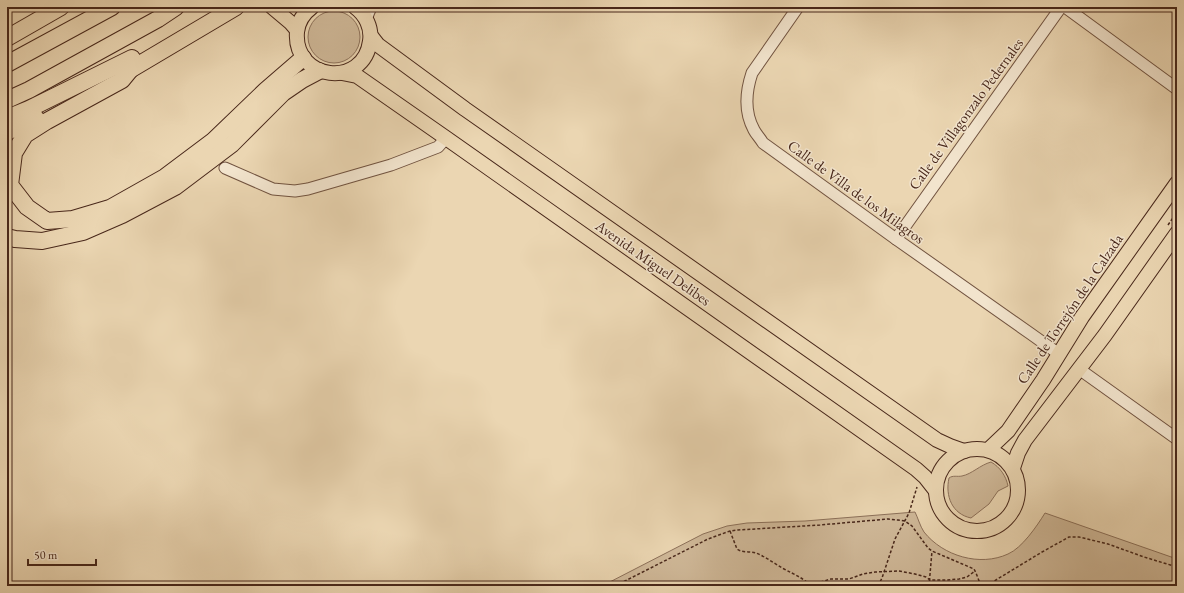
<svg xmlns="http://www.w3.org/2000/svg" width="1184" height="593" font-family="'EB Garamond',serif">
	<style>
		.green { fill: #cfb898; stroke: #8c7059 }
		.lines { fill: none; stroke-linecap: round; stroke-linejoin: round }
		.minor-casing { stroke: #715340; stroke-width: 13 }
		.major-casing { stroke: #48271a; stroke-width: 16 }
		.highway-casing { stroke: #48271a; stroke-width: 18 }
		.path { stroke: #48271a; stroke-width: 1.5; stroke-dasharray: 3 2; stroke-linecap: butt }
		.minor { stroke: #f2e4cd; stroke-width: 11 }
		.major { stroke: #ebd6b2; stroke-width: 14 }
		.highway { stroke: #ebd6b2; stroke-width: 16 }
		.labels { text-anchor: middle; stroke-width: 3; stroke-linejoin: round; paint-order: stroke }
		.street-label { font-size: 15px; fill: #48271a; stroke: #f2e4cd }
	</style>
	<rect width="100%" height="100%" fill="#ebd6b2"/>
	<filter id="stains"><feTurbulence type="fractalNoise" baseFrequency=".005" numOctaves="4"/><feColorMatrix values="0 0 0 0 .2 0 0 0 0 .09 0 0 0 0 .02 0 0 0 .5 -.17"/></filter>
	<radialGradient id="worn" r=".72"><stop offset=".6" stop-color="#630" stop-opacity="0"/><stop offset="1" stop-color="#630" stop-opacity=".3"/></radialGradient>
	<g class="green">
		<circle cx="334" cy="37" r="26"/>
		<path d="M991 462C1000 467 1006 476 1008 486L998 491 989 504 971 518C952 514 945 496 949 478 953 475 957 477 962 476 972 474 980 465 991 462Z"/>
		<path d="M915 512C918 518 920 526 924 532 943 556 980 567 1008 554 1022 548 1037 526 1045 513L1177 559V586H602L703 534 727 526 747 523 805 521Z"/>
	</g>
	<g class="lines">
		<g class="minor-casing">
			<g id="minor">
				<path d="M798 7 752 73C746 91 744 112 754 130 756 134 760 138 763 143L896 239 1031 334 1059 354"/>
				<path d="M1065 7 1177 89"/>
				<path d="M366 19 371 7"/>
				<path d="M225 168 273 189 295 191 308 189 391 165 438 147 446 138"/>
				<path d="M896 239 1061 7"/>
				<path d="M1079 369 1177 439"/>
			</g>
		</g>
		<g class="major-casing">
			<g id="major">
				<path d="M272 7 291 23 297 30"/>
				<path d="M312 7C304 13 298 22 297 32 293 81 364 89 370 41 372 28 366 15 355 7"/>
				<path d="M371 36 378 45 465 109 937 440 950 446 964 451"/>
				<path d="M342 73 357 76 446 138 916 469 925 477 936 491"/>
				<circle cx="977" cy="490" r="41"/>
				<path d="M988 450 1008 431 1043 380 1082 317 1177 183"/>
				<path d="M1013 468 1018 453 1025 440 1105 335 1177 233"/>
			</g>
		</g>
		<g class="highway-casing">
			<g id="highway">
				<path d="M7 38 61 7"/>
				<path d="M7 64 112 7"/>
				<path d="M131 69 122 80 47 121 25 135 14 153 10 185 27 207 47 221 73 219 110 208 165 177 213 141 266 90 303 58"/>
				<path d="M123 74 236 7"/>
				<path d="M7 100 29 90 158 19 176 7"/>
				<path d="M7 118 29 109 132 58"/>
				<path d="M7 132 36 118"/>
				<path d="M7 237 15 239 42 241 83 232 122 215 175 187 232 144 283 93 302 80 319 71"/>
			</g>
		</g>
		<g class="path">
			<path d="M1168 225 1177 212"/>
			<path d="M730 531 737 549C742 553 750 551 756 553 766 557 775 564 784 569 795 575 802 577 811 586"/>
			<path d="M615 586 708 539 730 531 738 530 820 525 888 519 898 520 905 521 912 526 928 548 932 551 974 569 976 573 981 586"/>
			<path d="M806 586 831 579H849L863 574 875 572 899 571 915 574 926 577 930 580H947L959 579 967 577 975 571"/>
			<path d="M878 586 882 578 895 539 909 513 917 487"/>
			<path d="M929 586 932 551"/>
			<path d="M986 586 1042 552 1069 537H1079L1108 544 1144 557 1177 567"/>
		</g>
		<use href="#minor" class="minor"/>
		<use href="#major" class="major"/>
		<use href="#highway" class="highway"/>
	</g>
	<g class="labels">
		<g class="street-label">
			<text transform="translate(966 114) rotate(-54)" y="5">Calle de Villagonzalo Pedernales</text>
			<text transform="translate(856 192) rotate(36)" y="5">Calle de Villa de los Milagros</text>
			<text transform="translate(653 263) rotate(35)" y="5">Avenida Miguel Delibes</text>
			<text transform="translate(1070 309) rotate(-56)" y="5">Calle de Torrejón de la Calzada</text>
		</g>
	</g>
	<rect width="1184" height="593" fill="none" stroke="#ebd6b2" stroke-width="24"/>
	<rect x="8" y="8" width="1168" height="577" fill="none" stroke="#48271a" stroke-width="2"/>
	<rect x="12" y="12" width="1160" height="569" fill="none" stroke="#48271a"/>
	<path d="M28 559v6h68v-6" fill="none" stroke="#48271a" stroke-width="2"/>
	<text x="34" y="559" font-size="12" fill="#48271a" stroke="#f2e4cd" stroke-width="3" paint-order="stroke">50 m</text>
	<rect width="100%" height="100%" filter="url(#stains)"/>
	<rect width="100%" height="100%" fill="url(#worn)"/>
</svg>
